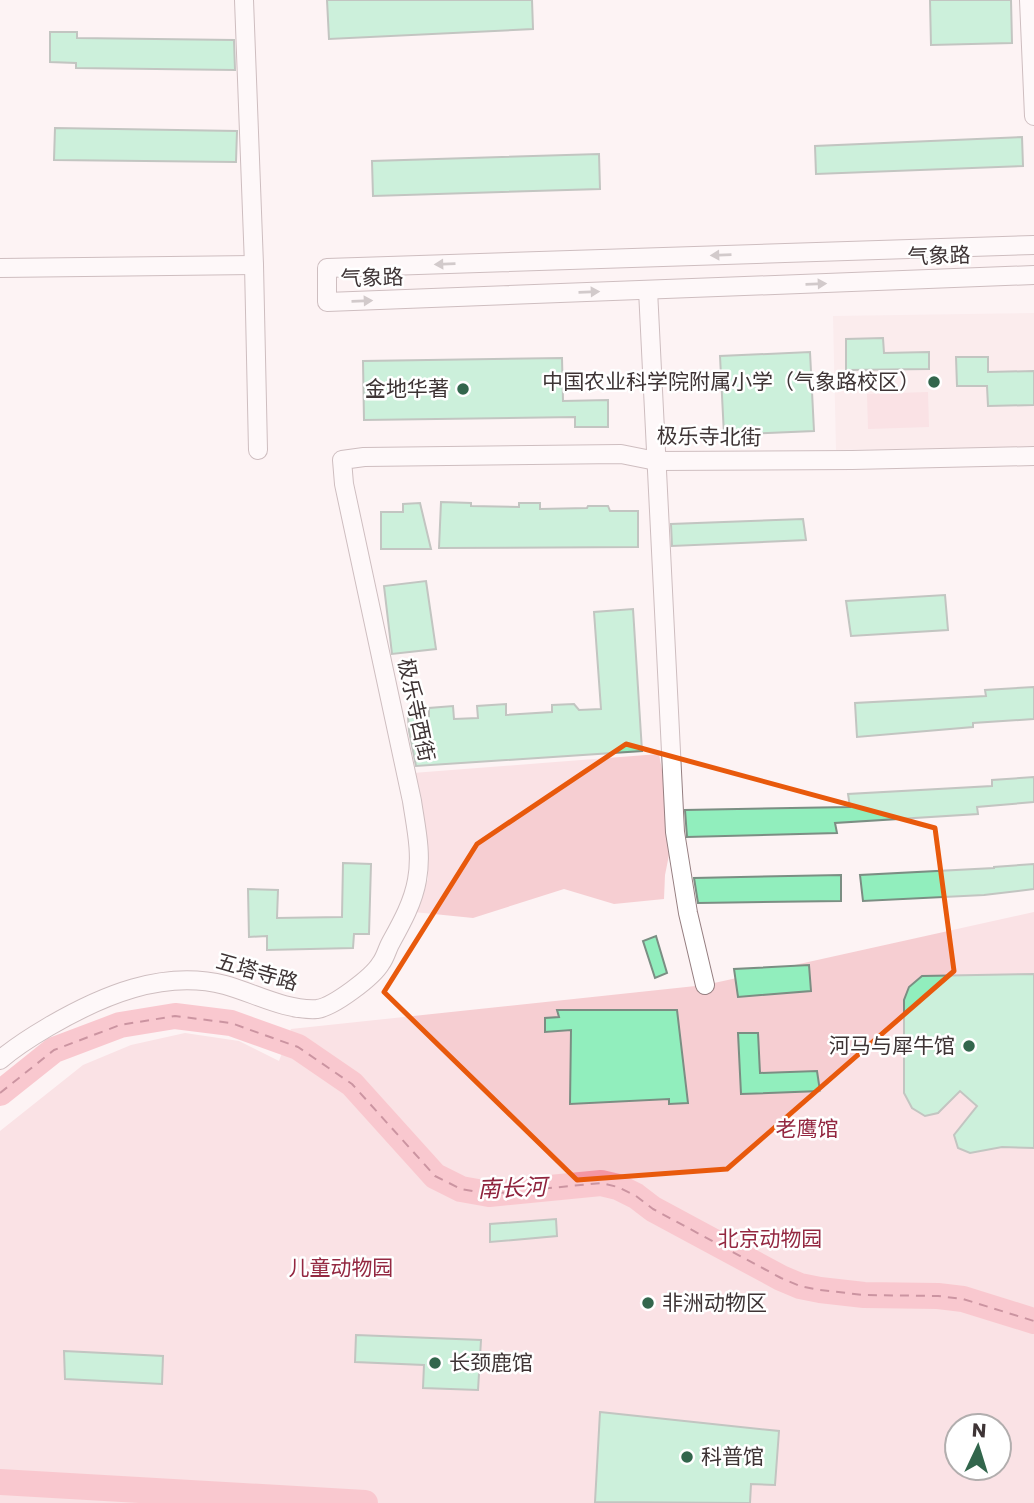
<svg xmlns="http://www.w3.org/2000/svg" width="1034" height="1503" font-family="Poppins,'Noto Sans SC',sans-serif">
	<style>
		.built { fill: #f8e4e5 }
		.green { fill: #f6ced2; fill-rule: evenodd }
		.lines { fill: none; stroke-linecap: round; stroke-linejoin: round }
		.river { stroke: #f496a2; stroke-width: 26 }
		.ferry { stroke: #8f233d; stroke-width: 2; stroke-dasharray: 9 7; stroke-linecap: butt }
		.building { fill: #91eebd; stroke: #7b8e83; stroke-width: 2 }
		.minor-casing { stroke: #957e80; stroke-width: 20 }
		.minor { stroke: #fff; stroke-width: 18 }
		.oneway { fill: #9e9a9a }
		.marked { fill: none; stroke: #e8590c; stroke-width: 5; stroke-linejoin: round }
		.poi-dot { fill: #32664c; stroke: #fff; stroke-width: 2.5 }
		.labels { text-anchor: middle; stroke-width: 5; stroke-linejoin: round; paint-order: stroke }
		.street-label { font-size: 21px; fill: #3e3435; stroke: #fff }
		.poi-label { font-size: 21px; fill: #3e3435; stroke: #fff; text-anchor: end }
		.park-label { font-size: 21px; fill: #942841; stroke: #fff }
		.water-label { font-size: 23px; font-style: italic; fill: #8f233d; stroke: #fff }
	</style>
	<rect width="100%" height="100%" fill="#fdf3f4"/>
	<path class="built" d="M1034 313V447L836 450 833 316Z"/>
	<g class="green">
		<path d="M928 392 929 427 868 429 867 394Z"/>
		<path d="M659 754 665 786 671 845 665 875 664 899 614 904 564 889 473 918 414 912 428 879 425 828 413 773Z"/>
		<path d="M1034 912V1503H0V1131L83 1065 131 1045 185 1033 239 1041 279 1061 291 1029 705 985ZM957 1426H999V1468H957Z"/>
	</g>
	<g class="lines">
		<g class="river">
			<path d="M0 1093 54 1050 120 1025 175 1016 231 1023 298 1047 352 1084 435 1176 461 1189 489 1194 601 1183 618 1187 636 1196 653 1209 781 1278 800 1286 820 1290 864 1295 938 1296 963 1299 1034 1321"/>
			<path d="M0 1482 365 1503"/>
		</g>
		<path class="ferry" d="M0 1093 54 1050 120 1025 175 1016 231 1023 298 1047 352 1084 435 1176 461 1189 489 1194 601 1183 618 1187 636 1196 653 1209 781 1278 800 1286 820 1290 864 1295 938 1296 963 1299 1034 1321"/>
	</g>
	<g class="building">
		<path d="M327 0H532L533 29 329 39Z"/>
		<path d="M930 0H1011L1012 43 931 45Z"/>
		<path d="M50 32H77V38L234 40 235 70 76 68V63L50 62Z"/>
		<path d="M55 128 237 131 236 162 54 160Z"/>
		<path d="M1022 137 1023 166 816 174 815 146Z"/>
		<path d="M599 154 600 189 373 196 372 161Z"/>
		<path d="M883 338 884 353 929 352V369L846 370V339Z"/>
		<path d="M810 352 814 431 724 435 720 356Z"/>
		<path d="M956 357H988V372L1034 371V405L988 406 987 386H957Z"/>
		<path d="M562 358 563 401 608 400V427H575V417L364 420 363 361Z"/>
		<path d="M441 502 471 503V506L519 507V503H540V509L587 508 588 506H608L610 511H638V547L439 548Z"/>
		<path d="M420 503 431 549H381V512H403V504Z"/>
		<path d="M803 519 806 540 672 546 671 524Z"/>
		<path d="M426 581 436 649 392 654 384 586Z"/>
		<path d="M945 595 948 630 851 636 846 601Z"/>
		<path d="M633 609 642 751 416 766 409 731 408 717 429 716V708L453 706 454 719 478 718 477 706 506 704V715L552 712V705L574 704 579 710 601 709 594 612Z"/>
		<path d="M1034 687V719L973 723V727L857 737 855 703 986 696 985 690Z"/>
		<path d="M1034 777V802L977 807 978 814 835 823 837 833 687 837 685 810 850 807 848 794 992 786V780Z"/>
		<path d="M343 863 371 864 369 934H354L353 948 267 950V936L249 937 248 889 278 890 277 918 342 917Z"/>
		<path d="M1034 864V889L984 895 863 901 860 875 994 868V867Z"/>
		<path d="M841 875V901L698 903 694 878Z"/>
		<path d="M656 936 667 973 655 978 643 941Z"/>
		<path d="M809 965 811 991 738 997 734 969Z"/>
		<path d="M1034 974V1148L1002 1147 970 1153 958 1148 954 1135 977 1106 960 1091 938 1113 925 1116 912 1108 904 1093V1000L909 987 922 976Z"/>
		<path d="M557 1010H677L688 1103 669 1104V1099L570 1104 571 1030 545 1032V1018L559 1017Z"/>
		<path d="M738 1033H758L760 1073 817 1071 820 1091 741 1094Z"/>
		<path d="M556 1219 557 1236 490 1242V1224Z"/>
		<path d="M356 1335 481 1340 478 1390 423 1388 424 1365 355 1362Z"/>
		<path d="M64 1351 163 1356 162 1384 65 1379Z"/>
		<path d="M600 1412 779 1431 775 1485 751 1484 750 1503 595 1502Z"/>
	</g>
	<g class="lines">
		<g class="minor-casing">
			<g id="minor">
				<path d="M244 0 254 265 258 450"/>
				<path d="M1029 0 1034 116"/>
				<path d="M1034 245 327 268V302L1034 275"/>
				<path d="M0 268 254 265"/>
				<path d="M648 290 675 832 688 913 705 985"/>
				<path d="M0 1060C15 1047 31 1037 48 1027 101 996 163 969 225 985 254 993 286 1011 317 1009 333 1007 373 977 381 963 385 958 387 950 390 944 401 924 413 903 417 880 422 853 416 828 412 801L344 484 342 460 364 457 621 454 656 461 852 460 1034 456"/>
			</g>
		</g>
		<use href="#minor" class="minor"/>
	</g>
	<defs><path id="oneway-solid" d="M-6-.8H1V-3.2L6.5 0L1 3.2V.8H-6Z" transform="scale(1.75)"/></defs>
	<g class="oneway">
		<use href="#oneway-solid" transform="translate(721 255) rotate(178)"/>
		<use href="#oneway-solid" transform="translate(445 264) rotate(178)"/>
		<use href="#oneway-solid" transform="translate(816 284) rotate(-2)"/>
		<use href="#oneway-solid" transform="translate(589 292) rotate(-2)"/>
		<use href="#oneway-solid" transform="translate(362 301) rotate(-2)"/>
	</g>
	<path d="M0 0H1034V1503H0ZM626 744 935 828 954 971 727 1169 577 1180 384 992 477 844Z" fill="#fdf3f4" fill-opacity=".55" fill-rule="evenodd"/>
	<path class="marked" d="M626 744 935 828 954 971 727 1169 577 1180 384 992 477 844Z"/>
	<g class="poi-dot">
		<circle cx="934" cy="382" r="7"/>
		<circle cx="463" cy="389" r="7"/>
		<circle cx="969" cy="1046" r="7"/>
		<circle cx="648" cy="1303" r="7"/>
		<circle cx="435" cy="1363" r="7"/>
		<circle cx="687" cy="1457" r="7"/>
	</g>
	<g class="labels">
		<g class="street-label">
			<text transform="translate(939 256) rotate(-2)" y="7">气象路</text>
			<text transform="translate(372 278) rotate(-2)" y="7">气象路</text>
			<text transform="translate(709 437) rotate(1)" y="7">极乐寺北街</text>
			<text transform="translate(416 710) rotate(78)" y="7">极乐寺西街</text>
			<text transform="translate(257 972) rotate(16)" y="7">五塔寺路</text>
		</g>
		<g class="poi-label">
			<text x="920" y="389">中国农业科学院附属小学（气象路校区）</text>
			<text x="449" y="396">金地华著</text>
			<text x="955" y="1053">河马与犀牛馆</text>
			<text x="662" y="1310" text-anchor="start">非洲动物区</text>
			<text x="449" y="1370" text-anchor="start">长颈鹿馆</text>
			<text x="701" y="1464" text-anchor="start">科普馆</text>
		</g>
		<g class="park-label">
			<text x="807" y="1136">老鹰馆</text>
			<text x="770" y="1246">北京动物园</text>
			<text x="341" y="1275">儿童动物园</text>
		</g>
		<g class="water-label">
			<text transform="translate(512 1188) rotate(-2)" y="8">南长河</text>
		</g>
	</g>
	<g transform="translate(978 1447) rotate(4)"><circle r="33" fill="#ffffff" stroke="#b2aeae" stroke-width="2"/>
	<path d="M0-5L12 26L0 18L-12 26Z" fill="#32664c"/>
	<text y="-10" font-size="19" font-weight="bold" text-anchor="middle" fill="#3e3435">N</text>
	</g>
</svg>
